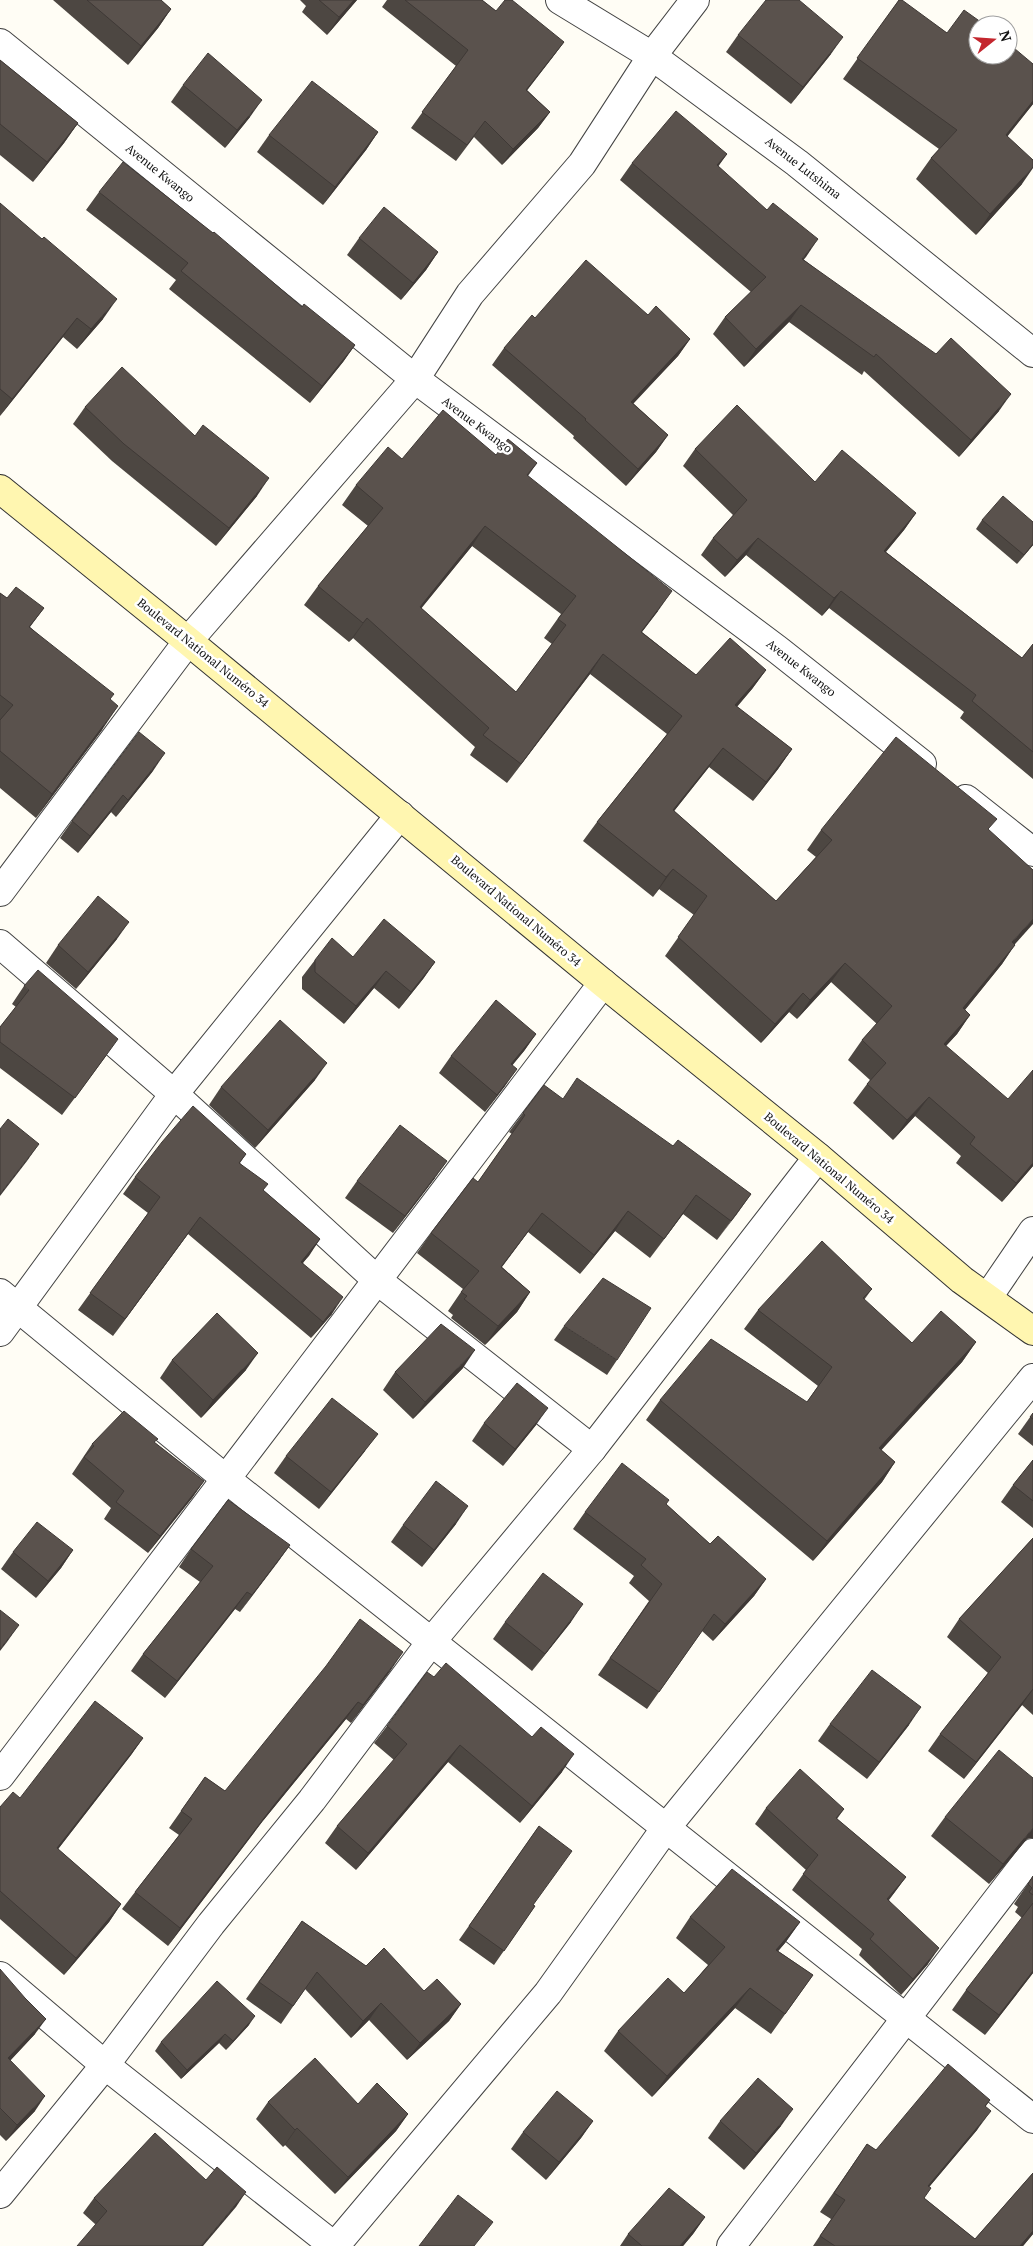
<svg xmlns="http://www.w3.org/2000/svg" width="1033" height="2246" font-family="'PT Serif',serif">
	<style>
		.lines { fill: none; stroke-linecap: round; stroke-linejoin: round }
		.street-casing { stroke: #444; stroke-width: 30 }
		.secondary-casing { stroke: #333; stroke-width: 30 }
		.street { stroke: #fff; stroke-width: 28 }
		.secondary { stroke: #fff6b0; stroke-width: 28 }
		.wall { fill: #4d4742; fill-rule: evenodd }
		.shaded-wall { fill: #3f3936 }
		.building { fill: #5a524d; stroke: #3f3936; fill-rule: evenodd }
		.labels { text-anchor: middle; stroke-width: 5; stroke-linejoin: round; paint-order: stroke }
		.street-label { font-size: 12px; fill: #111; stroke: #fff }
	</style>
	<rect width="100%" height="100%" fill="#fffdf5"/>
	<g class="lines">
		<g class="street-casing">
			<g id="street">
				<path d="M560 0 652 56 797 163 1033 353"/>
				<path d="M0 43 415 379 778 650 922 764"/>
				<path d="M966 799 1033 852"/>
				<path d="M0 892 188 641 415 379 470 294 582 164 652 56 695 0"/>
				<path d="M0 944 174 1094 378 1281 592 1449"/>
				<path d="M0 1293 226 1479 1033 2119"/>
				<path d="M988 1297 1033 1231"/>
				<path d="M0 1332 174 1094 400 815"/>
				<path d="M0 1776 603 983"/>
				<path d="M0 1976 105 2065 334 2246"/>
				<path d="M0 2194 105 2065 211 1924 312 1800 431 1642 592 1449 818 1157"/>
				<path d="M335 2246 548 1993 665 1829 1033 1378"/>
				<path d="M731 2246 1033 1853"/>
			</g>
		</g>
		<g class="secondary-casing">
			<path id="secondary" d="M0 489 188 641 603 983 818 1157 962 1280 1033 1331"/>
		</g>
		<use href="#street" class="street"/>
		<use href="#secondary" class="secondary"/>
	</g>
	<g class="wall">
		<path d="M53 0H161L171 9 158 28 128 65Z"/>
		<path d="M300 0H357L327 35 302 12 306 6Z"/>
		<path d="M387 0H482L496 11 564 42 552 58 527 90 550 112 538 128 502 165 474 137 456 161 411 128 456 66 382 7Z"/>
		<path d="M899 0 947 33 1033 64V104L1007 136 1022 184 976 235 916 179 931 158 939 149 843 79Z"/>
		<path d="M738 35 831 54 791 104 726 52Z"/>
		<path d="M0 60 78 123 64 143 33 182 0 155Z"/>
		<path d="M183 85 250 117 225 148 171 102Z"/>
		<path d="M378 132 366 150 323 205 257 152 269 135Z"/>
		<path d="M727 154 718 166 803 259 999 411 959 457 864 371 862 375 789 322 744 367 713 334 725 317 751 292 620 180 632 163Z"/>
		<path d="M99 192 355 345 343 362 310 403 169 289 176 280 86 210Z"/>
		<path d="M0 203 103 319 77 349 63 337 0 416Z"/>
		<path d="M359 238 438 252 426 270 401 300 347 255Z"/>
		<path d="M648 315 690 339 678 356 633 403 668 435 656 452 626 486 573 438 574 436 492 365 504 348 535 318Z"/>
		<path d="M85 407 257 496 216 546 112 461 73 424Z"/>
		<path d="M695 449 815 482 916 513 904 530 886 552 1022 658 1033 644V779L960 718 964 712 829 608 822 616 746 555 725 577 701 555 713 538 733 515 683 466Z"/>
		<path d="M496 455 537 463 528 476 658 611 642 632 696 675 766 670 752 689 737 707 792 749 778 769 753 801 709 767 674 811 776 901 816 857 807 850 821 830H989L1015 944 1002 964 965 1010 970 1015 957 1034 946 1046 1033 1166 1002 1202 956 1163 961 1156 915 1116 893 1140 853 1103 870 1080 848 1060 862 1040 877 1024 831 982 797 1019 789 1012 761 1043 665 956 694 915 659 889 653 897 583 841 597 822 667 734 590 674 507 783 470 755 475 747 353 638 349 642 304 605 318 586 368 526 342 505 356 485 402 459ZM472 546 561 614 544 638 552 644 516 692 421 608Z"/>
		<path d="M982 520 1033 522V545L1017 564 976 529Z"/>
		<path d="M0 593 7 598 44 608 30 627 110 700 102 730 36 818 0 788Z"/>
		<path d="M153 771 116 817 111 812 78 853 60 838 72 821Z"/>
		<path d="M117 939 76 989 46 963 58 945Z"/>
		<path d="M353 957 435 962 423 979 399 1009 374 988 344 1024 302 989V977L315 960Z"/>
		<path d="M24 986 106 1056 62 1115 0 1068V1027L16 1007 12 1004Z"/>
		<path d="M536 1034 524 1051 512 1065 505 1086 485 1112 439 1073 451 1056Z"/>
		<path d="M315 1080 255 1148 209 1105 221 1087Z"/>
		<path d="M563 1099 673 1146 751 1194 717 1240 683 1214 650 1258 615 1231 580 1274 528 1232 502 1267 530 1292 517 1312 485 1345 451 1318 453 1315 448 1311 463 1289 417 1253 431 1233 478 1182 512 1134 509 1132 523 1113Z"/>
		<path d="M246 1154 240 1163 263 1190 320 1239 303 1263 332 1314 311 1338 188 1234 113 1336 78 1310 148 1213 123 1194 135 1177Z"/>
		<path d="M435 1178 393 1233 345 1198 357 1181Z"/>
		<path d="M872 1289 864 1300 912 1343 976 1342 962 1362 881 1450 895 1462 882 1482 813 1561 646 1420 660 1400 807 1402 818 1386 744 1329 758 1310Z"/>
		<path d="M564 1326 617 1360 607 1375 554 1340Z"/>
		<path d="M172 1360 246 1370 201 1418 160 1378Z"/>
		<path d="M463 1368 413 1419 383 1390 395 1372Z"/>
		<path d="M1033 1413V1446L1018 1434Z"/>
		<path d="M484 1423 536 1425 503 1466 472 1441Z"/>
		<path d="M155 1443 204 1481 192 1498 148 1553 104 1519 111 1508 72 1474 92 1444Z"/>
		<path d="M365 1451 319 1509 274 1473 286 1456Z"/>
		<path d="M1033 1460V1528L1001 1502 1013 1485Z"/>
		<path d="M666 1504 710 1544 766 1579 754 1596 713 1641 702 1631 647 1709 598 1675 649 1601 629 1583 634 1576 573 1529 585 1512Z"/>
		<path d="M456 1524 422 1567 391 1542 403 1525Z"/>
		<path d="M1033 1538V1715L1022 1705 964 1779 928 1751 940 1734 988 1673 947 1637 959 1619Z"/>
		<path d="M290 1545 240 1612 235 1609 165 1698 131 1671 143 1654 200 1582 179 1567 191 1549Z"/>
		<path d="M73 1550 61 1568 36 1598 1 1569 13 1552Z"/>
		<path d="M505 1622H571L532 1671 493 1639Z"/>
		<path d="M391 1670 351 1723 346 1719 262 1822 168 1946 122 1909 135 1892 179 1835 169 1828 205 1777 225 1791Z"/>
		<path d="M830 1724 909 1725 867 1779 818 1741Z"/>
		<path d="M387 1726 562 1772 520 1823 448 1762 356 1870 325 1843 337 1826 394 1760 374 1743Z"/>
		<path d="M143 1738 131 1755 58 1849 121 1904 109 1922 64 1975 0 1919V1807L20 1798Z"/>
		<path d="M766 1808 844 1809 837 1819 906 1877 889 1900 928 1964 901 1995 859 1955 862 1949 792 1890 806 1870 755 1824Z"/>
		<path d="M945 1817 1027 1839 989 1884 931 1836Z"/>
		<path d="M539 1826 533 1905 535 1906 494 1965 459 1940Z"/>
		<path d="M1033 1876V1973L985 2035 952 2010 966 1990 1022 1918 1015 1912 1018 1907 1014 1904Z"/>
		<path d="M690 1917 800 1922 785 1943 778 1951 813 1975 771 2034 735 2008 652 2097 604 2051 618 2031 684 1993 708 1965 676 1938Z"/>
		<path d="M302 1921 366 1966 424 1991 461 2004 449 2021 407 2060 369 2020 351 2038 305 1989 281 2024 246 1999Z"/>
		<path d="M0 1969 35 2034 10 2061 35 2111 6 2141 0 2135Z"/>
		<path d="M249 2025 226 2050 219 2043 181 2079 155 2051 161 2042Z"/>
		<path d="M990 2100 986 2106 977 2130 929 2187 924 2198 975 2239 1033 2173V2234L1023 2246H813L831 2219 820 2212 867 2144 876 2150Z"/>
		<path d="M268 2102 358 2104 408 2114 396 2131 335 2194 285 2145 283 2147 256 2119Z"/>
		<path d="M593 2121 581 2138 546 2180 511 2149 523 2132Z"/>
		<path d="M720 2121 781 2126 744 2170 708 2138Z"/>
		<path d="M206 2180 236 2207 95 2224 83 2213 94 2198Z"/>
		<path d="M705 2217 693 2234 683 2246H620L628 2234Z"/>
	</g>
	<g class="shaded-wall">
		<path d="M354 0H357L327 35 339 17Z"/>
		<path d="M171 9 158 28 128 65 141 46Z"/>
		<path d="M843 37 831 54 791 104 803 87Z"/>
		<path d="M564 42 552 58 515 106 526 90Z"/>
		<path d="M262 100 250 117 225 148 237 130Z"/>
		<path d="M1033 101V104L992 156 1006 135Z"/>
		<path d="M550 112 538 128 502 165 513 149Z"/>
		<path d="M78 123 64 143 33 182 47 162Z"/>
		<path d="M378 132 366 150 323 205 335 187Z"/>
		<path d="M727 154 715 171 717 165Z"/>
		<path d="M1033 167V168L1022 184 976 235 990 214Z"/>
		<path d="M818 239 806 257 790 276 802 259Z"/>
		<path d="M438 252 426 270 401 300 413 283Z"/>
		<path d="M117 299 103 319 77 349 91 329Z"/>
		<path d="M801 305 789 322 744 367 756 349Z"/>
		<path d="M77 318 63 337 0 416 12 399Z"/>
		<path d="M690 339 678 356 619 419 631 402Z"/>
		<path d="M355 345 343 362 310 403 322 386Z"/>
		<path d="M1011 394 999 411 959 457 971 440Z"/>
		<path d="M668 435 656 452 626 486 638 469Z"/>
		<path d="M269 478 257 496 216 546 229 528Z"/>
		<path d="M916 513 904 530 872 568 884 551Z"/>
		<path d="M485 526 472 546 407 626 420 607Z"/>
		<path d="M758 538 746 555 725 577 737 560Z"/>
		<path d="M1033 544V545L1017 564 1024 555Z"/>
		<path d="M672 591 658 611 627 651 641 632Z"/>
		<path d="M841 591 829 608 822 616 834 598Z"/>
		<path d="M367 618 353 638 349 642 363 623Z"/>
		<path d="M603 654 590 674 507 783 521 764Z"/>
		<path d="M766 670 752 689 721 724 735 705Z"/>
		<path d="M118 706 102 730 36 818 52 794Z"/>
		<path d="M723 748 709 767 659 830 673 810Z"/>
		<path d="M792 749 778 769 753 801 766 782Z"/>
		<path d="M165 753 153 771 116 817 128 800Z"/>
		<path d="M123 795 111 812 78 853 90 836Z"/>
		<path d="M673 869 659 889 653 897 666 877Z"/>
		<path d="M1033 919V924L999 962 1012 942Z"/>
		<path d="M129 922 117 939 76 989 88 972Z"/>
		<path d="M1015 945 1002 964 950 1028 963 1008Z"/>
		<path d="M435 962 423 979 399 1009 411 992Z"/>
		<path d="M845 963 831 982 797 1019 810 1000Z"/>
		<path d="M386 971 374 988 344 1024 356 1006Z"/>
		<path d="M803 993 789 1012 761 1043 775 1024Z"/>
		<path d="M970 1015 957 1034 930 1063 944 1044Z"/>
		<path d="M536 1034 524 1051 499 1082 511 1064Z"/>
		<path d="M327 1063 315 1080 255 1148 268 1130Z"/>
		<path d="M517 1069 505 1086 485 1112 497 1095Z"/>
		<path d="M929 1097 915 1116 893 1140 907 1120Z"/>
		<path d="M39 1144 27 1161 0 1196V1194Z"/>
		<path d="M447 1161 435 1178 393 1233 405 1216Z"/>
		<path d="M1033 1163V1166L1002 1202 1016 1183Z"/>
		<path d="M751 1194 737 1214 717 1240 731 1221Z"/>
		<path d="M696 1195 683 1214 650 1258 664 1239Z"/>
		<path d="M628 1211 615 1231 580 1274 594 1255Z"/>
		<path d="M542 1213 528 1232 487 1286 501 1267Z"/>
		<path d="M200 1217 188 1234 113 1336 125 1319Z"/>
		<path d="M320 1239 309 1256 289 1278 301 1262Z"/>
		<path d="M530 1292 517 1312 485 1345 498 1326Z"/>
		<path d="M343 1297 332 1314 311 1338 323 1322Z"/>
		<path d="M976 1342 962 1362 865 1468 879 1448Z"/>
		<path d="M475 1350 463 1368 413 1419 425 1402Z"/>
		<path d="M258 1353 246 1370 201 1418 213 1400Z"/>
		<path d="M548 1408 536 1425 503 1466 515 1449Z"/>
		<path d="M378 1434 365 1451 319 1509 331 1492Z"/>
		<path d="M895 1462 882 1482 813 1561 827 1541Z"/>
		<path d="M204 1481 192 1498 148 1553 160 1536Z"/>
		<path d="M468 1506 456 1524 422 1567 434 1550Z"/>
		<path d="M290 1545 278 1562 240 1612 252 1595Z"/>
		<path d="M73 1550 61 1568 36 1598 48 1581Z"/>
		<path d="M766 1579 754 1596 713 1641 725 1624Z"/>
		<path d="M247 1592 235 1609 165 1698 177 1681Z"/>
		<path d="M583 1604 571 1622 532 1671 545 1654Z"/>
		<path d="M19 1625 7 1642 0 1651V1649Z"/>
		<path d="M403 1652 391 1670 351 1723 363 1705Z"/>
		<path d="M1033 1689 1022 1705 964 1779 976 1762Z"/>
		<path d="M358 1702 346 1719 262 1822 168 1946 180 1928 274 1805Z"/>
		<path d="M921 1707 909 1725 867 1779 879 1762Z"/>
		<path d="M143 1738 131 1755 45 1866 57 1848Z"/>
		<path d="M460 1745 448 1762 356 1870 368 1853Z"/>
		<path d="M574 1754 562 1772 520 1823 532 1806Z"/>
		<path d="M1033 1828V1838L1027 1839 989 1884 1003 1864Z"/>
		<path d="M906 1877 894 1893 876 1915 887 1899Z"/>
		<path d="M121 1904 109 1922 64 1975 76 1958Z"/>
		<path d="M800 1922 785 1943 762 1970 776 1950Z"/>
		<path d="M939 1948 928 1964 901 1995 913 1979Z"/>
		<path d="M1033 1971V1973L985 2035 999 2015Z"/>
		<path d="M750 1988 735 2008 652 2097 667 2076Z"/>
		<path d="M381 2003 369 2020 351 2038 363 2021Z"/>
		<path d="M461 2004 449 2021 407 2060 420 2043Z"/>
		<path d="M255 2016 249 2025 226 2050 233 2041Z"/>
		<path d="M46 2019 35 2034 0 2071 8 2058Z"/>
		<path d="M225 2034 219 2043 181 2079 187 2070Z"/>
		<path d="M45 2096 35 2111 6 2141 17 2125Z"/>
		<path d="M793 2109 781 2126 744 2170 756 2153Z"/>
		<path d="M991 2111 977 2130 914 2205 928 2186Z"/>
		<path d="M408 2114 396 2131 335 2194 348 2177Z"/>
		<path d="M593 2121 581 2138 546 2180 559 2162Z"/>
		<path d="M297 2128 285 2145 283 2147 295 2130Z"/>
		<path d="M246 2192 236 2207 203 2246H201Z"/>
		<path d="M705 2217 693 2234 683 2246H680Z"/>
		<path d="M1033 2231V2234L1023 2246H1020Z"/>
	</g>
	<g class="building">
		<path d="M87 0H161L171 9 141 46Z"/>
		<path d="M319 0H354L339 17Z"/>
		<path d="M405 0H482L496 11 505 0H512L564 42 526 90 550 112 513 149 485 121 467 145 422 112 468 50Z"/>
		<path d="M766 0H799L843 37 803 87 738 35Z"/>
		<path d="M899 0H902L947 33 964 10 985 25H978V55H1008V43L1033 64V101L1006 135 1033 160V167L990 214 931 158 957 130 857 58Z"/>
		<path d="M208 53 262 100 237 130 183 85Z"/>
		<path d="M0 60 78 123 47 162 0 124Z"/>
		<path d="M312 81 378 132 335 187 269 135Z"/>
		<path d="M676 111 727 154 717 165 767 210 773 203 818 239 802 259 936 354 951 338 1011 394 971 440 876 354 874 357 801 305 756 349 725 317 766 277 632 163Z"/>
		<path d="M123 162 213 233 214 232 302 307 304 304 355 345 322 386 181 271 188 263 99 192Z"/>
		<path d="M0 203 42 239 44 237 117 299 91 329 77 318 12 399 0 389Z"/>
		<path d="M384 207 438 252 413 283 359 238Z"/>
		<path d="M586 260 648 315 656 306 690 339 631 402 668 435 638 469 585 420 586 419 504 348 532 315 535 318Z"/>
		<path d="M122 367 195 436 203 425 269 478 229 528 124 444 85 407Z"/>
		<path d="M737 405 815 482 842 450 916 513 884 551 1022 658 1033 644V752L972 701 976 695 841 591 834 598 758 538 737 560 713 538 747 500 695 449Z"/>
		<path d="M443 410 496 455 508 439 537 463 527 475 672 591 641 632 696 675 730 638 766 670 735 705 792 749 766 782 723 748 673 810 776 901 832 840 821 830 896 737 997 819 988 829 1033 870V919L1012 942 1015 945 963 1008 970 1015 944 1044 1008 1099 1033 1070V1163L1016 1183 970 1144 975 1137 929 1097 907 1120 867 1084 886 1063 862 1040 892 1006 845 963 810 1000 803 993 775 1024 678 937 707 896 673 869 666 877 597 822 682 716 603 654 521 764 483 735 489 728 367 618 363 623 318 586 383 508 356 485 388 447 402 459ZM485 526 576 596 558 619 566 625 516 692 420 607Z"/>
		<path d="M1003 496 1033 522V544L1024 555 982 520Z"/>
		<path d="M16 587 44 608 29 627 114 694 110 699 118 706 52 794 0 751V720L13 705 0 695V593L7 598Z"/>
		<path d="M139 732 165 753 128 800 123 795 90 836 72 821Z"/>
		<path d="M98 896 129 922 88 972 58 945Z"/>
		<path d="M384 919 435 962 411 992 386 971 356 1006 315 972V960L332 938 353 957Z"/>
		<path d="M38 970 118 1039 75 1098 0 1042V1027L29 990 24 986Z"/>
		<path d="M496 1000 536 1034 511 1064 517 1069 497 1095 451 1056Z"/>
		<path d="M280 1020 327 1063 268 1130 221 1087Z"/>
		<path d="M577 1078 673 1146 678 1140 751 1194 731 1221 696 1195 664 1239 628 1211 594 1255 542 1213 501 1267 530 1292 498 1326 464 1299 467 1296 461 1292 479 1271 431 1233 473 1178 478 1182 525 1115 523 1113 544 1085 563 1099Z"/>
		<path d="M193 1106 246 1154 239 1163 268 1184 263 1190 320 1239 301 1262 343 1297 323 1322 200 1217 125 1319 90 1293 160 1197 135 1177 162 1142Z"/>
		<path d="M8 1119 39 1144 0 1194V1129Z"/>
		<path d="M400 1125 447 1161 405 1216 357 1181Z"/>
		<path d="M822 1241 872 1289 863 1298 912 1343 941 1311 976 1342 879 1448 895 1462 827 1541 660 1400 711 1339 807 1402 832 1367 758 1310Z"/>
		<path d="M603 1278 651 1308 617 1360 564 1326Z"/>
		<path d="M217 1313 258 1353 213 1400 172 1360Z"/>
		<path d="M441 1324 475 1350 425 1402 395 1372Z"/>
		<path d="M517 1383 548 1408 515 1449 484 1423Z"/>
		<path d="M332 1398 378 1434 331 1492 286 1456Z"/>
		<path d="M124 1411 158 1439 154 1442 204 1481 160 1536 116 1502 124 1491 84 1457 94 1446 92 1444Z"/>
		<path d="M1033 1413V1419L1030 1417Z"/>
		<path d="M1033 1460V1501L1013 1485Z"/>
		<path d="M622 1463 669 1500 666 1504 710 1544 718 1536 766 1579 725 1624 714 1614 659 1692 610 1658 662 1584 641 1565 646 1559 585 1512Z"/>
		<path d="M436 1481 468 1506 434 1550 403 1525Z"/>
		<path d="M228 1500 290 1545 252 1595 247 1592 177 1681 143 1654 213 1566 191 1549Z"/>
		<path d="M37 1522 73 1550 48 1581 13 1552Z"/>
		<path d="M1033 1538V1689L976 1762 940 1734 1001 1657 959 1619Z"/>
		<path d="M543 1573 583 1604 545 1654 505 1622Z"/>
		<path d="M0 1610 19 1625 0 1649Z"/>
		<path d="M360 1619 403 1652 363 1705 358 1702 274 1805 180 1928 135 1892 192 1819 181 1811 205 1777 225 1791 326 1666Z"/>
		<path d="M446 1663 532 1737 541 1727 574 1754 532 1806 460 1745 368 1853 337 1826 407 1744 387 1726 427 1672 434 1677Z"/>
		<path d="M872 1670 921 1707 879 1762 830 1724Z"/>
		<path d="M95 1701 143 1738 57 1848 121 1904 76 1958 0 1891V1807L13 1792 20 1798Z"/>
		<path d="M999 1750 1033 1778V1828L1003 1864 945 1817Z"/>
		<path d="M800 1769 844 1809 836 1818 906 1877 887 1899 939 1948 913 1979 870 1939 874 1934 803 1874 818 1855 766 1808Z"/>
		<path d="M539 1826 572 1851 533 1905 535 1906 504 1951 469 1926Z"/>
		<path d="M732 1869 800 1922 776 1950 813 1975 785 2014 750 1988 667 2076 618 2031 668 1978 684 1993 725 1947 690 1917Z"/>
		<path d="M1033 1876V1895L1029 1892 1032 1888 1028 1884Z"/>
		<path d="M1033 1903V1971L999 2015 966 1990Z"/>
		<path d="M302 1921 366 1966 384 1948 424 1991 437 1979 461 2004 420 2043 381 2003 363 2021 317 1972 293 2006 259 1982Z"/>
		<path d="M0 1969 25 1998 46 2019 8 2058 45 2096 17 2125 0 2108Z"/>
		<path d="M217 1981 255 2016 233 2041 225 2034 187 2070 161 2042Z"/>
		<path d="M315 2058 358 2104 377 2083 408 2114 348 2177 297 2128 295 2130 268 2102Z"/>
		<path d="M948 2064 990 2100 985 2106 991 2111 928 2186 931 2188 924 2198 975 2239 1033 2173V2231L1020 2246H835L820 2236 845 2200 834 2193 867 2144 876 2150Z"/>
		<path d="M758 2078 793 2109 756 2153 720 2121Z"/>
		<path d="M557 2091 593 2121 559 2162 523 2132Z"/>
		<path d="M155 2133 206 2180 217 2167 246 2192 201 2246H77L107 2211 94 2198Z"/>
		<path d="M669 2188 705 2217 680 2246H642L628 2234Z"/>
		<path d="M458 2195 493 2222 474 2246H419Z"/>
	</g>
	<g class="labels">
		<g class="street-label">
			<text transform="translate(803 168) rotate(38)" y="4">Avenue Lutshima</text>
			<text transform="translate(160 173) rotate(39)" y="4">Avenue Kwango</text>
			<text transform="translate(477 425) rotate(37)" y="4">Avenue Kwango</text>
			<text transform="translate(203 653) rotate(39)" y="4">Boulevard National Numéro 34</text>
			<text transform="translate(801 668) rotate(38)" y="4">Avenue Kwango</text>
			<text transform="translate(516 911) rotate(40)" y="4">Boulevard National Numéro 34</text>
			<text transform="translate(829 1168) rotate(40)" y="4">Boulevard National Numéro 34</text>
		</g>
	</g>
	<g transform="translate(993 40) rotate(73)"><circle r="24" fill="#ffffff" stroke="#a0a0a0"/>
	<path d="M0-4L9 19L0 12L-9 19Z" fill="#c4262e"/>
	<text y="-8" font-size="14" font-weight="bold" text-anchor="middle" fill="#111111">N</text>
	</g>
</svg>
